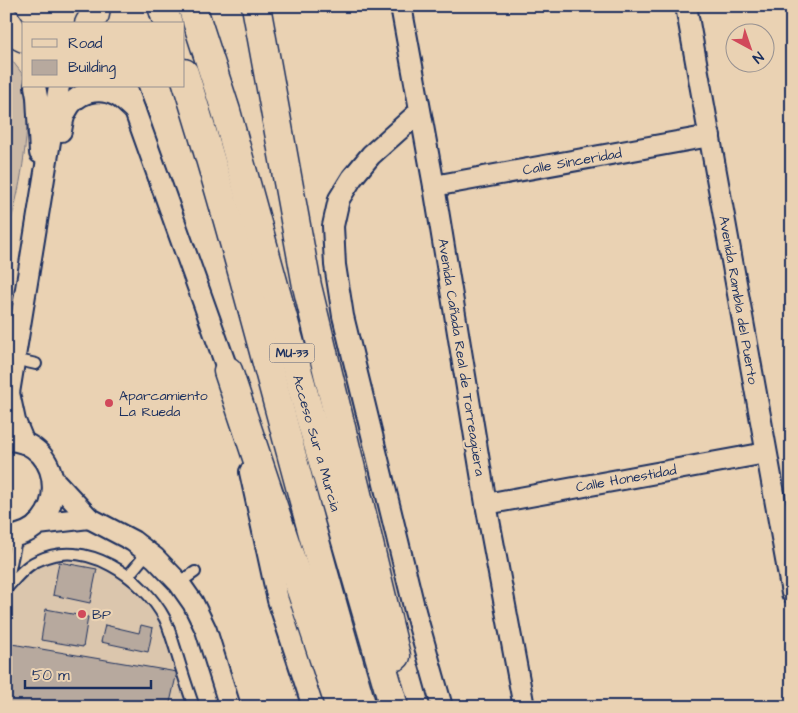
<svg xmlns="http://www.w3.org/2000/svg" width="798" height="713" font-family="'Architects Daughter',sans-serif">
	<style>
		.built { fill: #dbc6ad }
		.green { fill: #ccbaa7; stroke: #747482 }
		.building { fill: #b7a99e; stroke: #1b2f5e }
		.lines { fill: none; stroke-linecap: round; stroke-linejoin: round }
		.lane-casing { stroke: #1b2f5e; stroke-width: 14 }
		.street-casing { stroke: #1b2f5e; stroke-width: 24 }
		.secondary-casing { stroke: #1b2f5e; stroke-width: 31 }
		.highway-casing { stroke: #1b2f5e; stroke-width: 31 }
		.lane { stroke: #ead2b3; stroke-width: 10 }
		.street { stroke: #ead2b3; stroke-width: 20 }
		.secondary { stroke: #ead2b3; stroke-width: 28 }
		.highway { stroke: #ead2b3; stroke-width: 28 }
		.poi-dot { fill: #d1495b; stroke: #ead2b3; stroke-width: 2 }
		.labels { text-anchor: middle; stroke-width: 4.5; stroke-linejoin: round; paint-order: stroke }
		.shield { fill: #ead2b3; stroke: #596078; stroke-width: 1 }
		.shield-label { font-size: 12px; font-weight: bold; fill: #1b2f5e }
		.street-label { font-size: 14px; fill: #1b2f5e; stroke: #ead2b3 }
		.poi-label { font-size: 14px; fill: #1b2f5e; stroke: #ead2b3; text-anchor: start }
	</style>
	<rect width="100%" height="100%" fill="#ead2b3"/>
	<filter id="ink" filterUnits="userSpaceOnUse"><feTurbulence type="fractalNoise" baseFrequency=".02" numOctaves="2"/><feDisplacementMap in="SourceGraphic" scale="10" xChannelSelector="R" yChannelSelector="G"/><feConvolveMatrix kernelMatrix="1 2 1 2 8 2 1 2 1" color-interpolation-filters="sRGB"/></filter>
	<g filter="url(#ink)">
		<path class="built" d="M58 549 87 551 118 563 145 583 156 595 172 623 197 707H6V578L34 557Z"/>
		<path class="green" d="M6 53 24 76V86H27L29 91C27 143 22 187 6 237V169L9 152 6 110Z"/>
		<g class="building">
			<path d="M59 562 97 569 90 603 53 595Z"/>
			<path d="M46 609 88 617 83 647 41 640Z"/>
			<path d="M105 625 139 633 141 625 153 628 148 652 101 642Z"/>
			<path d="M6 643 177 672 169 707H6Z"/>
		</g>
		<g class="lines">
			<g class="lane-casing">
				<g id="lane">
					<path d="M14 359 36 364"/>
					<path d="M128 576 148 552"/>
					<path d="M179 583 195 572"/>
					<path d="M6 588 17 535"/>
					<path d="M6 589C15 579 25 566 37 561 85 537 143 577 165 619 169 628 172 639 175 648 181 668 187 687 194 707"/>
				</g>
			</g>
			<g class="street-casing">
				<g id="street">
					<path d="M401 6 434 186 486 504 524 707"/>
					<path d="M686 6 792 593"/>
					<path d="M35 86 37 97 40 153"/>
					<path d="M126 86 228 371 230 383"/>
					<path d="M419 112 371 155 352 178 339 199 333 226 335 265 343 316 415 611 442 707"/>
					<path d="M61 131C62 125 63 117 66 112 75 92 99 86 117 96 123 99 129 106 135 111"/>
					<path d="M434 186 710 136"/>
					<path d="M9 393 15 421 24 443"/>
					<path d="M6 400 9 393 59 86"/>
					<path d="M6 440C68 440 69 534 6 537"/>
					<path d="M250 472 278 600 313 707"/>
					<path d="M53 479 89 518 133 541 155 558 179 583 193 603 206 630 230 707"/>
					<path d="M486 504 766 453"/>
					<path d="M38 524 89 518"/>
				</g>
			</g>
			<g class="secondary-casing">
				<g id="secondary">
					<path d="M6 21 14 33 24 38"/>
					<path d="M89 24 95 14 96 6"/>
				</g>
			</g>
			<g class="highway-casing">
				<g id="highway">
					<path d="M162 6 168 24"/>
					<path d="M192 6 226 111 311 420 394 707"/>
					<path d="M256 6 307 286 396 656"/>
					<path d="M184 73C250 282 299 497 362 707"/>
					<path d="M228 371 340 707"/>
				</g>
			</g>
			<use href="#lane" class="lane"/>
			<use href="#street" class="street"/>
			<use href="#secondary" class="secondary"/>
			<use href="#highway" class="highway"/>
		</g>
	</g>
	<g class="poi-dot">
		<circle cx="109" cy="403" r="5"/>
		<circle cx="82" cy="614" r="5"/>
	</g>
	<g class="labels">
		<rect class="shield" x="269.5" y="343.5" width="45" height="19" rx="4"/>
		<g class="shield-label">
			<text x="292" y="357">MU-33</text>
		</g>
		<g class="street-label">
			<text transform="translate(572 161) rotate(-10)" y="5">Calle Sinceridad</text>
			<text transform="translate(739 300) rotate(80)" y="5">Avenida Rambla del Puerto</text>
			<text transform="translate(462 357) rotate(81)" y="5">Avenida Cañada Real de Torreagüera</text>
			<text transform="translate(317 443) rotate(74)" y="5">Acceso Sur a Murcia</text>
			<text transform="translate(626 478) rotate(-10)" y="5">Calle Honestidad</text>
		</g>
		<g class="poi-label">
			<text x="119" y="400">Aparcamiento<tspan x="119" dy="16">La Rueda</tspan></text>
			<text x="92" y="619">BP</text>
		</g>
	</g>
	<rect width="798" height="713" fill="none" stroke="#ead2b3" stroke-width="25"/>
	<rect x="12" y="12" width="773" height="688" fill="none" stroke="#1b2f5e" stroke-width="2" filter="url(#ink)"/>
	<rect x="22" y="22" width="162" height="65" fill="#ead2b3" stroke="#979191"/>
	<rect x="32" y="39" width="25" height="8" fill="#ead2b3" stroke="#979191"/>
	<text x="68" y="48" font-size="15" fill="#1b2f5e">Road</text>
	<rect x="32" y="60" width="25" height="15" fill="#b7a99e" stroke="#979191"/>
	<text x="68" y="72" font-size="15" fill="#1b2f5e">Building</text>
	<g transform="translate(750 48) rotate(140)"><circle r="24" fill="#ead2b3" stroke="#979191"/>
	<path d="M0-4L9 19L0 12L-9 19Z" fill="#d1495b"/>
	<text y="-8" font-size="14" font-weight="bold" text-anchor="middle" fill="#1b2f5e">N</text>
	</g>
	<path d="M25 680v8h126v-8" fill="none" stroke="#1b2f5e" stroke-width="2.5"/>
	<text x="32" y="680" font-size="15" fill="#1b2f5e" stroke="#ead2b3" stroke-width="4" paint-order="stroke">50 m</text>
</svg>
